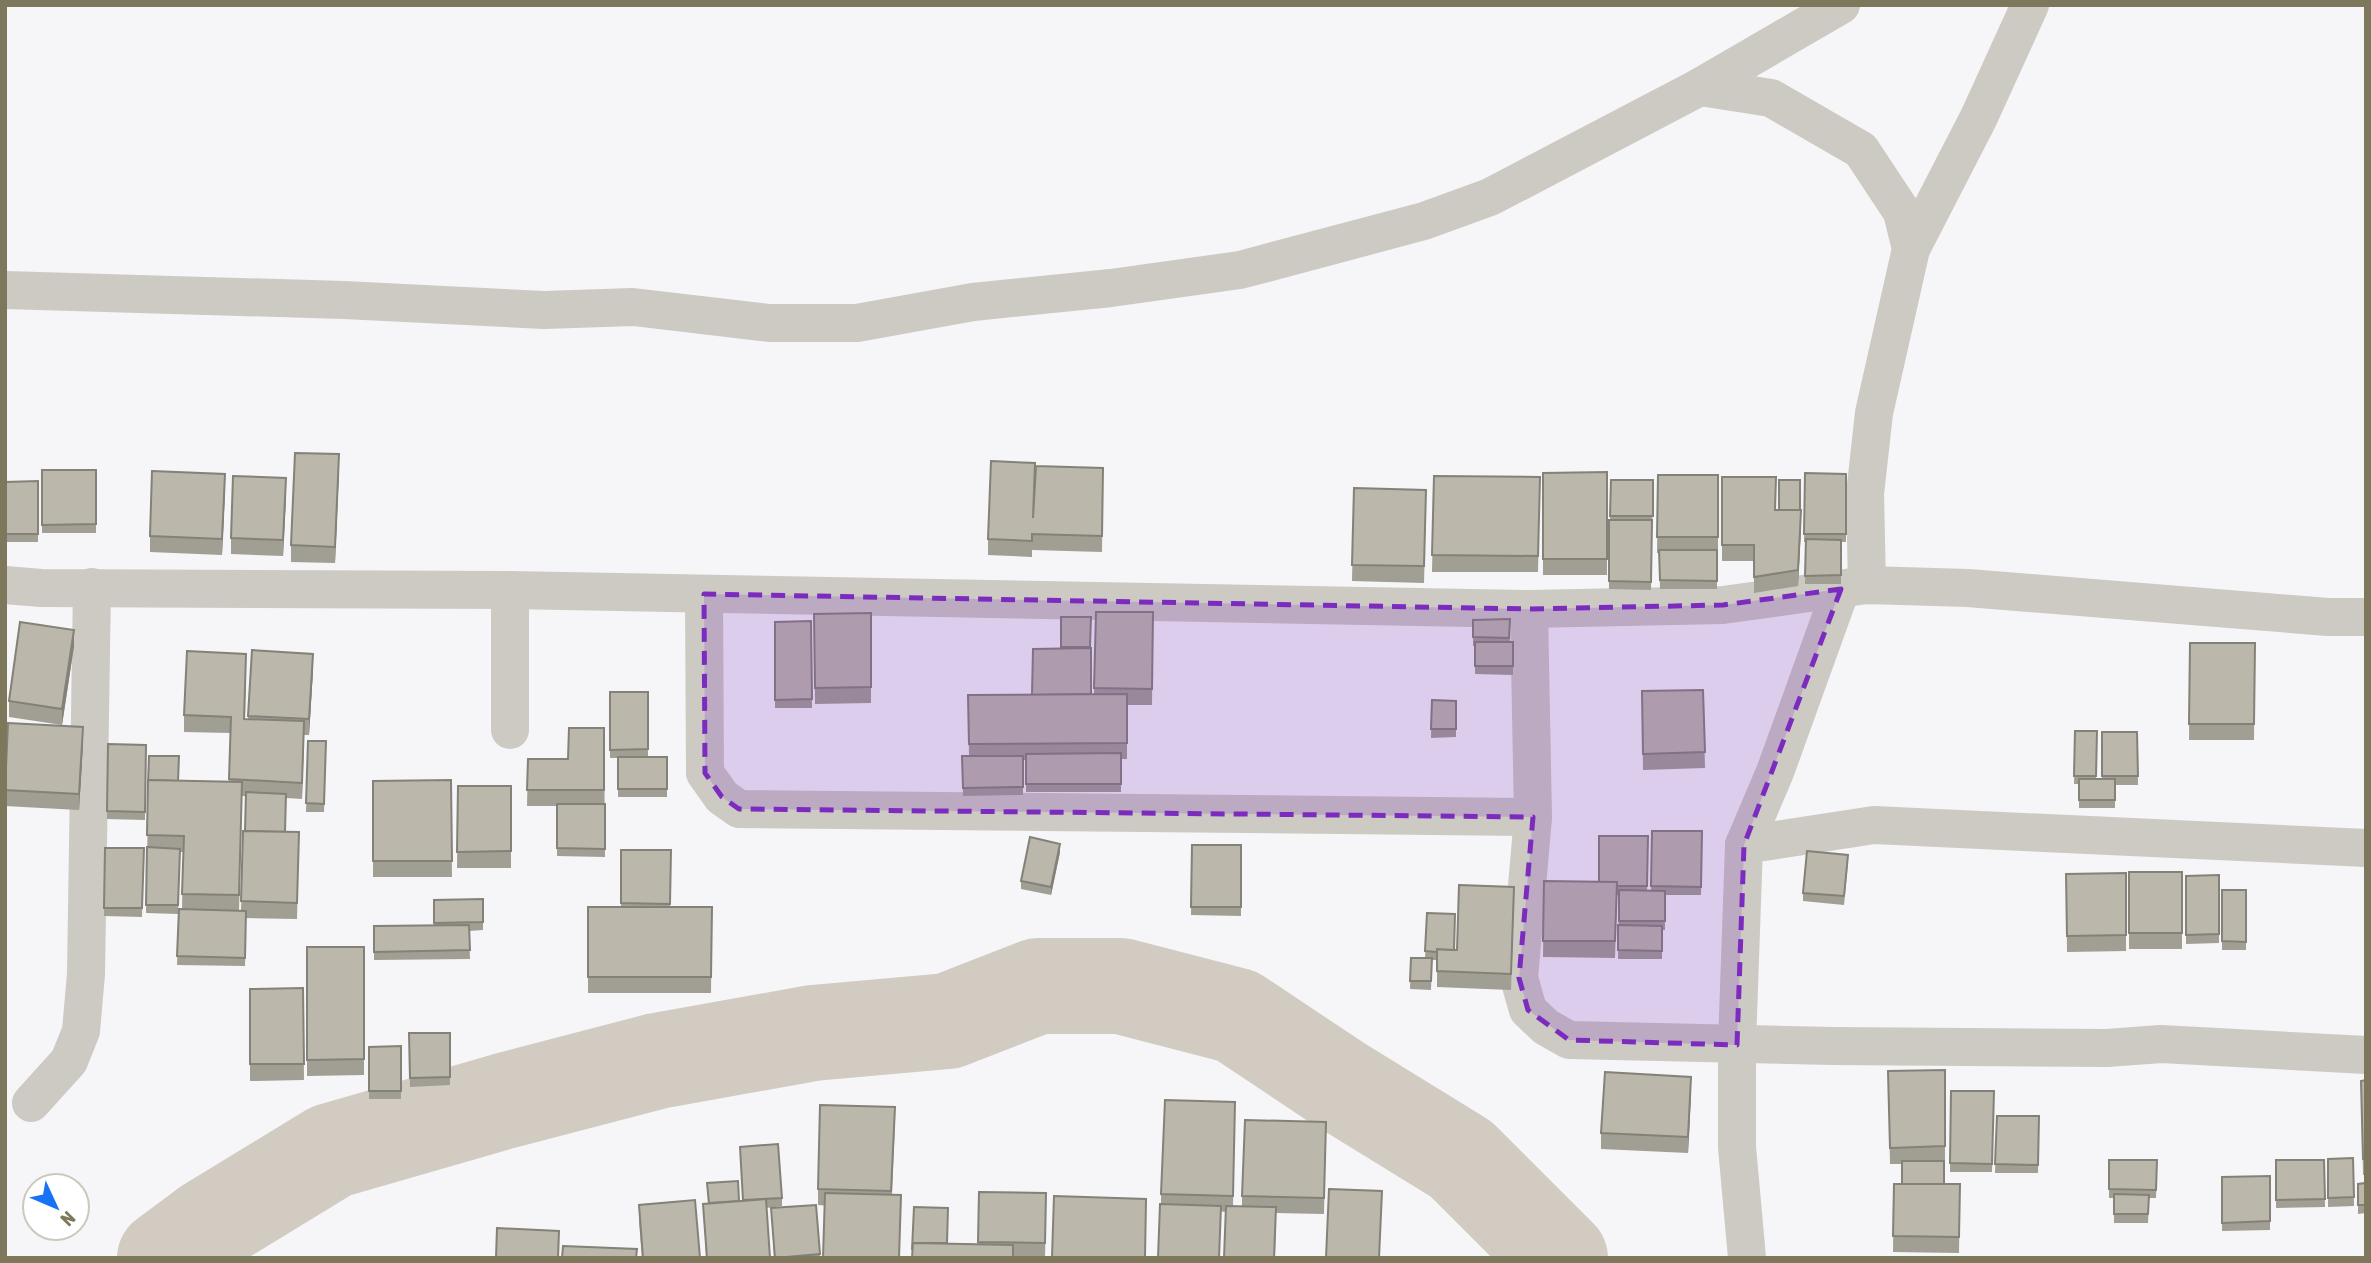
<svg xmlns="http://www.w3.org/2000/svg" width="2371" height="1263" font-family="'Asap Condensed',sans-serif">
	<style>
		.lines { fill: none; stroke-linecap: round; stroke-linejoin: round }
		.river { stroke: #d1cbc1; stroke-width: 96 }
		.street { stroke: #cccac3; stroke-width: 38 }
		.wall { fill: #a19e93; fill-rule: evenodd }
		.shaded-wall { fill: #838178 }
		.building { fill: #bbb8ab; stroke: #838178; stroke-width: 2 }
		.marked { fill: #7b2cbf; fill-opacity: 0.2; stroke: #7b2cbf; stroke-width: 5; stroke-dasharray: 14 9; stroke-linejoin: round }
	</style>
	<rect width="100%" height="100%" fill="#f6f5f8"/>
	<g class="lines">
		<path class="river" d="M165 1258 208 1226 331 1151 504 1101 657 1061 813 1033 948 1021 1038 986H1121L1237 1016 1336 1082 1461 1159 1560 1258"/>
		<g class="street">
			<path d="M1841 5 1700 87 1771 98 1861 150 1902 212 1911 249 1874 413 1865 494 1867 585"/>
			<path d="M1911 249 1979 117 2030 5"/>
			<path d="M5 290 344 300 544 310 633 307 769 323H857L973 302 1111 288 1240 270 1424 221 1490 197 1700 87"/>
			<path d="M5 585 41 588 510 590 1529 609 1723 605 1867 585 1968 588 2328 617H2366"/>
			<path d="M510 590V730"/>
			<path d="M704 594 705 773 722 797 739 809 1533 817"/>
			<path d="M1529 609 1533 817 1519 978 1528 1010 1546 1027 1569 1040 1833 1046 2107 1048 2161 1044 2366 1055"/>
			<path d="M1744 845 1874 825 2366 848"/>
			<path d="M31 1103 69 1061 81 1031 86 974 92 587"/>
			<path d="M1747 1258 1737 1147V1045L1744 845 1775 772 1841 589"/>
		</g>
	</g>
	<g class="wall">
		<path d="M1103 468 1102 552 1032 550V557L988 555V539L1034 496Z"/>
		<rect x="42" y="470" width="54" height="63"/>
		<path d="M339 470 335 563 291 562V545Z"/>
		<path d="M1607 472V575H1543V473Z"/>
		<path d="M1805 473 1846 474V542H1841V584H1805L1806 542H1804Z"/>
		<path d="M1658 475H1718V553H1717V589H1660L1659 553H1657Z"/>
		<path d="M1434 476 1540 477 1538 572H1432Z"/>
		<path d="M1722 477 1801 526 1798 586 1754 593V561H1722Z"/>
		<path d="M1611 480H1653L1651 590 1609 589V520H1610Z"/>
		<path d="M38 481V542H5V482Z"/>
		<path d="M1354 488 1426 506 1424 583 1352 581Z"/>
		<path d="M225 490 222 555 150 552V536Z"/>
		<path d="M286 495 283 556 231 554V538Z"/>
		<path d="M1096 612H1153L1152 705H1127V759H1121V792H1026V760H1023V795L963 796 962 756H969L968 695H1032L1061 649V617H1091V694H1094Z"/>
		<path d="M871 613V703L815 704 814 614Z"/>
		<path d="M1510 619V642H1513V675L1475 674V646H1473V620Z"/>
		<path d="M811 621 812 708H775V622Z"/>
		<path d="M2190 643H2255L2254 740H2189Z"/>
		<path d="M74 646 62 725 9 717V701Z"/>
		<path d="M252 650 313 670 309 735H304L302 799 286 798 285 832H299L297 919 246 918 245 966 177 965 179 909 182 910 183 852H180L178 914 146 913 149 756 178 781 229 782 231 733 184 732V715L246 671 245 719H248ZM242 796H246L245 831H243L241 911H239Z"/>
		<path d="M1703 690 1705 768 1643 770 1642 691Z"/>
		<path d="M610 692H648V757H667V797H618V758H610Z"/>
		<path d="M1432 700 1456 701V737L1431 738Z"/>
		<path d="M604 728 605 857 557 856V806H527L528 759H568Z"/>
		<path d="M2075 731H2097L2096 779H2102V732H2137L2138 785H2115V808H2079V784H2074Z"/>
		<path d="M308 741H326L324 812H306Z"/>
		<path d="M83 744 79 810 5 806V770Z"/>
		<path d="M108 744 146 745 145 820 107 819Z"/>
		<path d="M451 780 452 877H373V781Z"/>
		<path d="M458 786H511V868H457Z"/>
		<path d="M1652 831H1702L1701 895H1665V930H1662V959H1618L1619 895H1617L1615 958 1543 957 1544 881 1599 882 1648 836 1647 891H1651Z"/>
		<path d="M1192 845H1241V916L1191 915Z"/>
		<path d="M105 848H144L142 917 104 916Z"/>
		<path d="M621 850H671L670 907H712L711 993H588V907H621Z"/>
		<path d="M1060 852 1051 895 1021 889V881Z"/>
		<path d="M1848 863 1844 905 1803 901V893Z"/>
		<rect x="2129" y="872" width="53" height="77"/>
		<path d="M2126 873V951L2067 952 2066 874Z"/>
		<path d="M2219 875V943L2186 944V876Z"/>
		<rect x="2222" y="890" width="24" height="60"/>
		<path d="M483 899V930L469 931 470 959 374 960V926L434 925V900Z"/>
		<path d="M1514 903 1511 990 1437 987V960H1432L1431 990 1410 989 1411 958H1425L1427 913 1454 950H1457Z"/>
		<path d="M307 947H364V1075L307 1076Z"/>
		<path d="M303 988 304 1080 250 1081V989Z"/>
		<path d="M409 1033H450V1085L410 1087Z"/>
		<path d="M401 1046V1099H369V1047Z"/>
		<path d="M1945 1070V1163H1944V1184H1960L1959 1253 1893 1252 1894 1184H1902V1164H1890L1888 1071Z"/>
		<path d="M2366 1080V1175H2363L2361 1081Z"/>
		<path d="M1951 1091H1994L1992 1172H1950Z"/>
		<path d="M1691 1093 1688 1153 1601 1149V1133Z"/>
		<path d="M1235 1102 1233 1206H1242V1196L1326 1122 1324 1214 1276 1213 1275 1258H1224L1226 1212 1161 1204V1194Z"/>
		<path d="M1997 1116H2039L2038 1173H1995Z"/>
		<path d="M895 1123 892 1195 901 1211 818 1205V1189Z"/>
		<path d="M740 1147 782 1198V1206L766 1208 770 1258H706L703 1204 708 1203 707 1183 739 1201 743 1200Z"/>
		<path d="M2353 1158 2354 1206 2328 1207V1159Z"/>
		<path d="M2109 1160H2157L2156 1198H2149L2148 1223H2114V1198H2109Z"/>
		<path d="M2276 1160H2324L2325 1207 2276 1208Z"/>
		<path d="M2270 1176V1230L2222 1231V1177Z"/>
		<path d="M2366 1183V1213L2358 1214V1184Z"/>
		<path d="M979 1192 1046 1210 1045 1258H912L947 1243 978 1244Z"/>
		<path d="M639 1205 700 1258H642L639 1221Z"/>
		<path d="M816 1205 820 1258H774L771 1208Z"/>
	</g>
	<g class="shaded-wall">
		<path d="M339 454V470L335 563V547Z"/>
		<path d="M225 474V490L222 555V539Z"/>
		<path d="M286 478V495L283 556V540Z"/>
		<path d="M1801 510V526L1798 586V570Z"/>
		<path d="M74 630V646L62 725V709Z"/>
		<path d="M313 654V670L309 735V719Z"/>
		<path d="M304 721V737L302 799V783Z"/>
		<path d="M83 727V744L79 810V794Z"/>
		<path d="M1060 844V852L1051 895V887Z"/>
		<path d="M1691 1077V1093L1688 1153V1137Z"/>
	</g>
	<g class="building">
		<path d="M295 453 339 454 335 547 291 545Z"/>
		<path d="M991 461 1035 463 1033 518 1036 466 1103 468 1102 536 1032 534V541L988 539Z"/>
		<path d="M42 470H96V524L42 525Z"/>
		<path d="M152 471 225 474 222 539 150 536Z"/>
		<path d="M1607 472V559H1543V473Z"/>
		<path d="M1805 473 1846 474V534H1804Z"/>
		<path d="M1658 475H1718V537H1657Z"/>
		<path d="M233 476 286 478 283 540 231 538Z"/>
		<path d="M1434 476 1540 477 1538 556 1432 555Z"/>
		<path d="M1722 477H1776L1775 510H1801L1798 570 1754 577V545H1722Z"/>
		<path d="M1611 480H1653V516H1610Z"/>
		<rect x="1779" y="480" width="21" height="30"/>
		<path d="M38 481V534H5V482Z"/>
		<path d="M1354 488 1426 490 1424 566 1352 565Z"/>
		<path d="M1609 520H1652L1651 582 1609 581Z"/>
		<path d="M1806 539 1841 540V575L1805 576Z"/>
		<path d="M1659 550H1717V581L1660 580Z"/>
		<path d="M1096 612H1153L1152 689 1094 688Z"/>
		<path d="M871 613V687L815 688 814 614Z"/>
		<path d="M1061 617H1091L1090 647H1061Z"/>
		<path d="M1510 619 1509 638 1473 637V620Z"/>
		<path d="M811 621 812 699 775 700V622Z"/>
		<path d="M20 622 74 630 62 709 9 701Z"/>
		<rect x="1475" y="642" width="38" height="24"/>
		<path d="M2190 643H2255L2254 724H2189Z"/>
		<path d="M1091 648V694L1032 695 1033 649Z"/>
		<path d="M252 650 313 654 309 719 248 716Z"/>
		<path d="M187 651 246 654 244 719 304 721 302 783 229 779 231 717 184 715Z"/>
		<path d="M1703 690 1705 752 1643 754 1642 691Z"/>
		<path d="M610 692H648V749L610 750Z"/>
		<path d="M1127 694V743L969 744 968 695Z"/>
		<path d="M1432 700 1456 701V729H1431Z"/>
		<path d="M8 723 83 727 79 794 5 790Z"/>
		<path d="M569 728H604V790H527L528 759H568Z"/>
		<path d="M2075 731H2097L2096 776H2074Z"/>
		<path d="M2102 732H2137L2138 776H2102Z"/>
		<path d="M308 741H326L324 804 306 803Z"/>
		<path d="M108 744 146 745 145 812 107 811Z"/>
		<path d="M1121 753V784H1026V754Z"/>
		<path d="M149 756H179L178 781 148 780V784Z"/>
		<path d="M962 756H1023V787L963 788Z"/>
		<rect x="618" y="757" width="49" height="32"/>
		<rect x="2079" y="779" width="36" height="21"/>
		<path d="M148 780 242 782 239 895 182 894 184 836 147 835Z"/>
		<path d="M451 780 452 861H373V781Z"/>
		<path d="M458 786H511V851L457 852Z"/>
		<path d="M246 792 286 794 285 832 245 831Z"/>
		<path d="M557 804H605V849L557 848Z"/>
		<path d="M243 831 299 832 297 903 241 901Z"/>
		<path d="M1652 831H1702L1701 887 1651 886Z"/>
		<path d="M1599 836H1648L1647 886H1616L1617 882H1599Z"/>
		<path d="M1030 837 1060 844 1051 887 1021 881Z"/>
		<path d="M1192 845H1241V907H1191Z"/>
		<path d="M147 847 180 849 178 905H146Z"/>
		<path d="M105 848H144L142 908H104Z"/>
		<path d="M621 850H671L670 904 621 903Z"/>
		<path d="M1807 851 1848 855 1844 896 1803 893Z"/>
		<rect x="2129" y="872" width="53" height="61"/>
		<path d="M2126 873V935L2067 936 2066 874Z"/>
		<path d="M2219 875V934L2186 935V876Z"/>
		<path d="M1544 881 1617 882 1615 941H1543Z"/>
		<path d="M1459 885 1514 887 1511 974 1437 971V949L1457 950Z"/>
		<path d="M1619 890 1665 891V921H1619Z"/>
		<path d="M2222 890H2246V942L2222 941Z"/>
		<path d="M483 899V922L434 923V900Z"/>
		<path d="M588 907H712L711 977H588Z"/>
		<path d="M179 909 246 911 245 958 177 956Z"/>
		<path d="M1427 913 1455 914 1454 950 1437 949V952L1425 951Z"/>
		<path d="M469 925 470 950 374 952V926Z"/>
		<path d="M1618 925 1662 926V951L1618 950Z"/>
		<path d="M307 947H364V1059L307 1060Z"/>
		<path d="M1411 958H1432L1431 981H1410Z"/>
		<path d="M303 988 304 1064H250V989Z"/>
		<path d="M409 1033H450V1077L410 1078Z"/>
		<path d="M401 1046V1091H369V1047Z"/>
		<path d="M1945 1070V1146L1890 1148 1888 1071Z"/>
		<path d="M1605 1072 1691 1077 1688 1137 1601 1133Z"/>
		<path d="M2366 1080V1159H2363L2361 1081Z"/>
		<path d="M1951 1091H1994L1992 1164 1950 1163Z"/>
		<path d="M1165 1100 1235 1102 1233 1196 1161 1194Z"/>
		<path d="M820 1105 895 1107 891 1191 818 1189Z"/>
		<path d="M1997 1116H2039L2038 1165 1995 1164Z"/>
		<path d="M1245 1120 1326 1122 1324 1198 1242 1196Z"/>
		<path d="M778 1144 782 1198 743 1200 740 1147Z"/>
		<path d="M2353 1158 2354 1197 2328 1198V1159Z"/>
		<path d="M2109 1160H2157L2156 1190 2109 1189Z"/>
		<path d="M2276 1160H2324L2325 1199 2276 1200Z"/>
		<rect x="1902" y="1161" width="42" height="23"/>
		<path d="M2270 1176V1221L2222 1223V1177Z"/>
		<path d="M738 1181 739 1201 709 1203 707 1183Z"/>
		<path d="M2366 1183V1205H2358V1184Z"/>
		<path d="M1894 1184H1960L1959 1237 1893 1236Z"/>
		<path d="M1329 1189 1382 1191 1379 1258H1326Z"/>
		<path d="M979 1192 1046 1193 1045 1243 978 1242Z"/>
		<path d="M825 1193 901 1195 899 1258H823Z"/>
		<path d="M2114 1194 2149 1195 2148 1214H2114Z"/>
		<path d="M1054 1196 1146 1199 1145 1258 1052 1257Z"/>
		<path d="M766 1199 770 1258H707L703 1204Z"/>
		<path d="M695 1200 700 1258H643L639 1205Z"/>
		<path d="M1160 1204 1221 1206 1219 1258H1158Z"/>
		<path d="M816 1205 820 1254 775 1258 771 1208Z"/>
		<path d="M1226 1206 1276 1207 1274 1258H1224Z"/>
		<path d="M914 1207 948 1208 947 1243H913L912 1250Z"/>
		<path d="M497 1228 559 1231 558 1258H496Z"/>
		<path d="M913 1243 1013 1245V1258H912Z"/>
		<path d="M563 1246 637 1249 636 1258H562Z"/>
	</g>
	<path class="marked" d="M1841 589 1744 845 1737 1045 1569 1040 1528 1010 1519 978 1533 817 739 809 722 797 705 773 704 594 1529 609 1723 605Z"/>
	<rect width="2371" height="1263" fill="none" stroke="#7d775c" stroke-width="14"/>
	<g transform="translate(56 1207) rotate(134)"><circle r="33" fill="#ffffff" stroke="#cbc9be" stroke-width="2"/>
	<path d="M0-5L12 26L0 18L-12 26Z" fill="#1872f5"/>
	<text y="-10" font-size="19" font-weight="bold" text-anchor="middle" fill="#7d775c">N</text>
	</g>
</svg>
